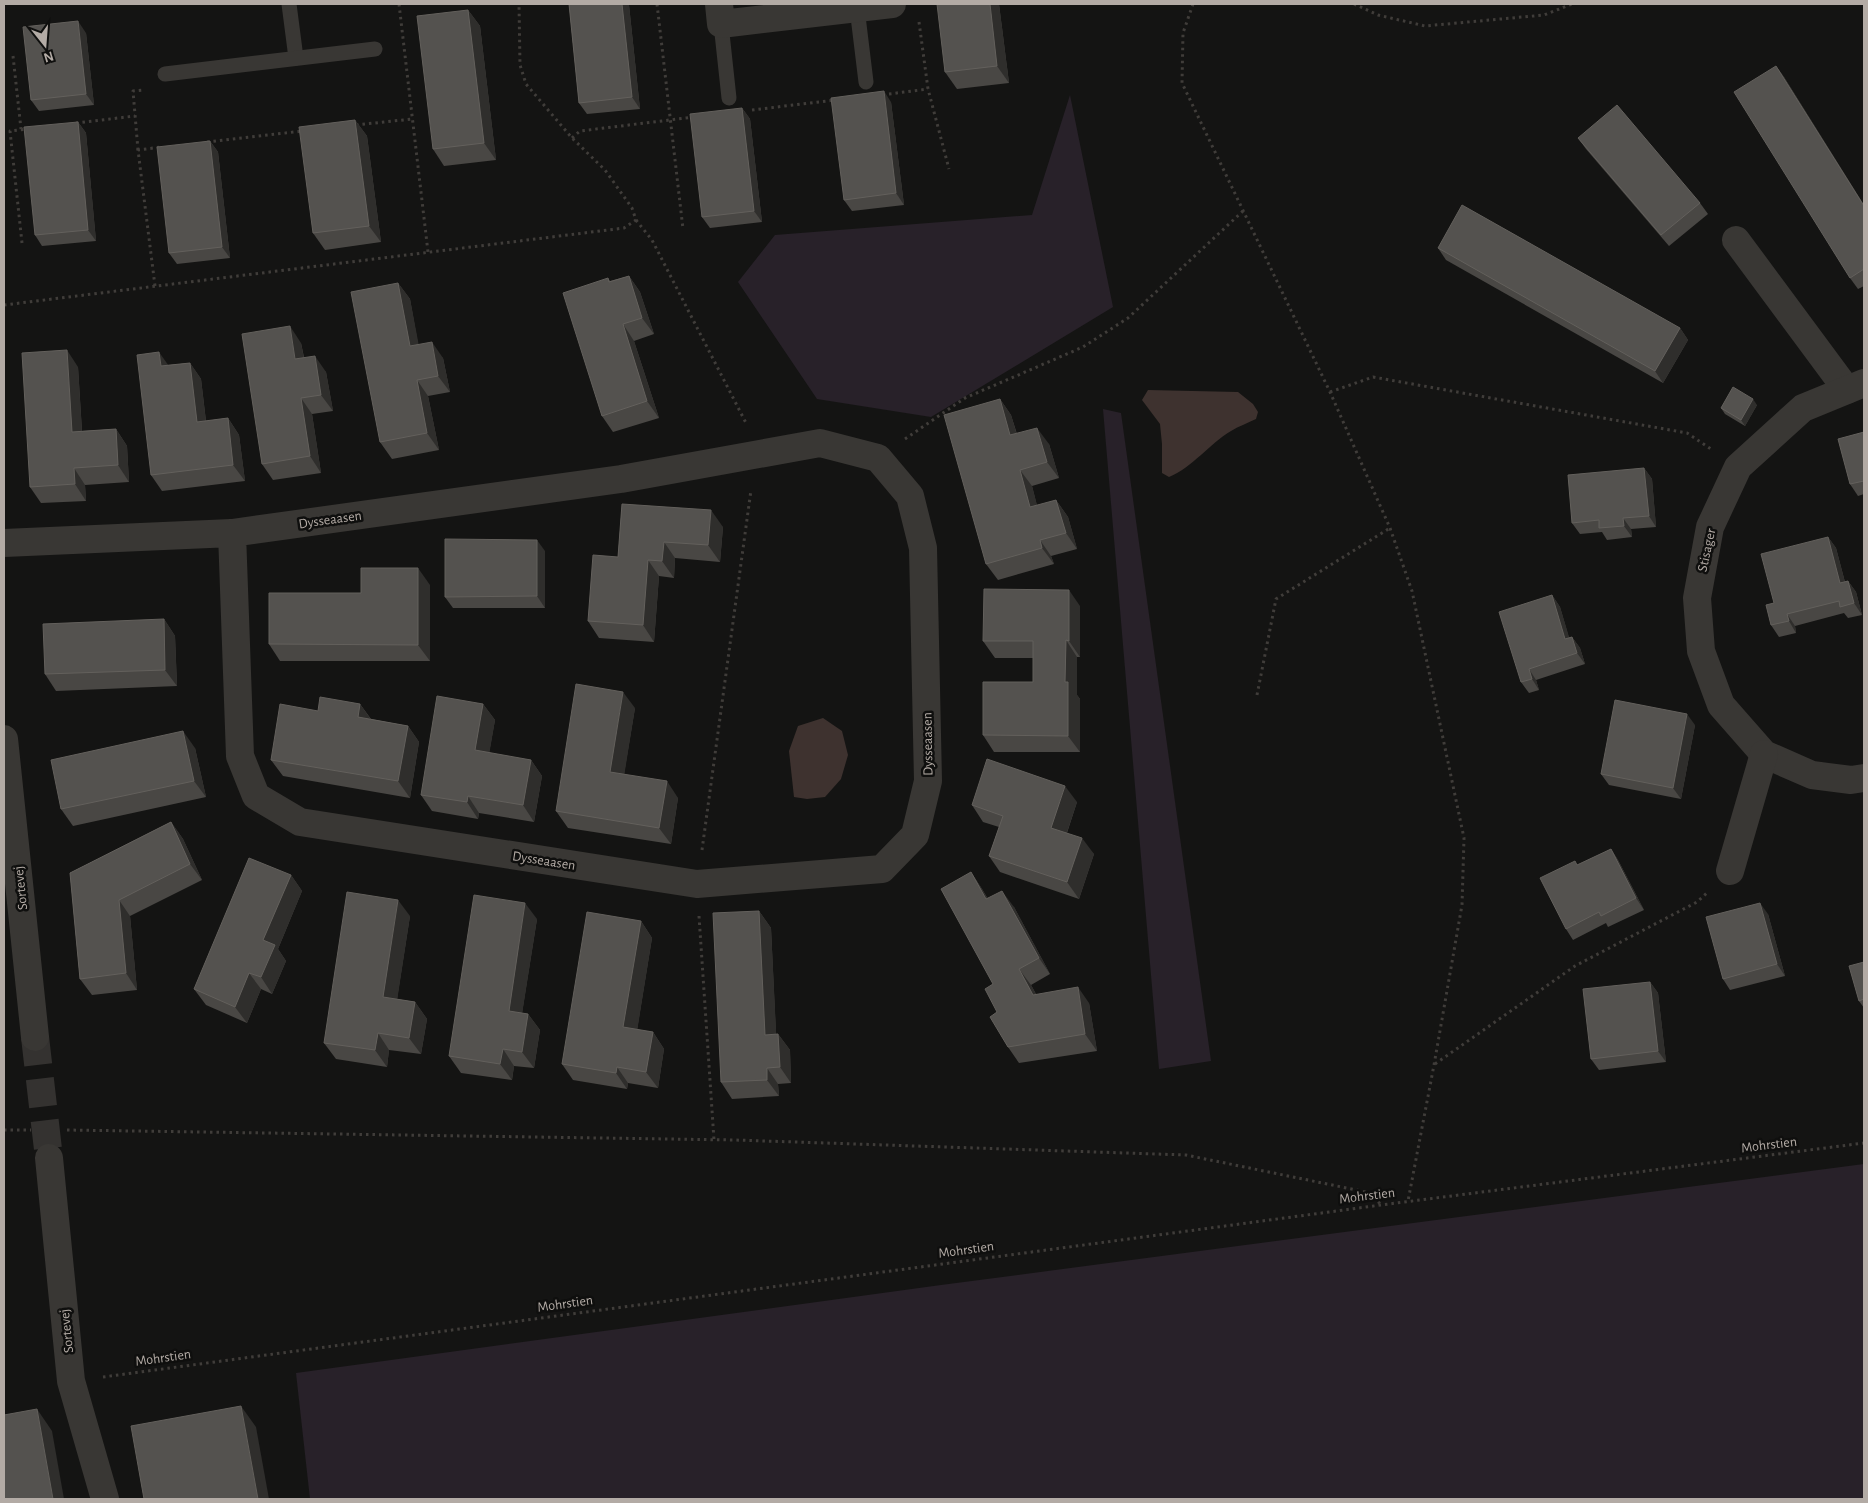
<svg xmlns="http://www.w3.org/2000/svg" width="1868" height="1503" font-family="'Alegreya Sans',sans-serif">
	<style>
		.green { fill: #282129 }
		.water { fill: #3e322f }
		.lines { fill: none; stroke-linecap: round; stroke-linejoin: round }
		.minor-tunnel { stroke: #343230; stroke-width: 28; stroke-dasharray: 28 14; stroke-linecap: butt }
		.path { stroke: #403d3a; stroke-width: 3; stroke-dasharray: 2.5 4; stroke-linecap: butt }
		.service { stroke: #393734; stroke-width: 15 }
		.minor { stroke: #393734; stroke-width: 28 }
		.wall { fill: #494744 }
		.shaded-wall { fill: #2f2e2c }
		.building { fill: #54524f; stroke: #63605c }
		.labels { text-anchor: middle; stroke-width: 5; stroke-linejoin: round; paint-order: stroke }
		.street-label { font-size: 14px; fill: #b3aba5; stroke: #0f0f0e }
	</style>
	<rect width="100%" height="100%" fill="#141413"/>
	<g class="green">
		<path d="M1070 95 1113 307 931 417 817 399 738 282 775 235 1032 215Z"/>
		<path d="M1103 409 1121 413 1211 1061 1159 1069Z"/>
		<path d="M1864 1164V1499H310L296 1373 941 1285Z"/>
	</g>
	<g class="water">
		<path d="M1148 390 1238 392 1253 404 1258 412 1256 419C1248 423 1239 426 1231 431 1209 444 1193 467 1169 477L1162 473V444L1160 424 1142 400Z"/>
		<path d="M823 718 842 731 848 755 841 779 825 797 807 799 794 797 789 751 798 726Z"/>
	</g>
	<g class="lines">
		<path class="minor-tunnel" d="M35 1037 49 1158"/>
		<g class="path">
			<path d="M399 4 428 252"/>
			<path d="M657 4 683 229"/>
			<path d="M1193 4 1183 33 1182 83 1330 392 1390 528 1412 591 1464 838 1462 905 1434 1065 1408 1201"/>
			<path d="M1354 4 1378 15 1425 26 1544 15 1572 4"/>
			<path d="M919 22 928 89 949 169"/>
			<path d="M13 56 21 129"/>
			<path d="M889 94 928 89"/>
			<path d="M752 110 835 100"/>
			<path d="M76 123 135 116"/>
			<path d="M356 125 412 119"/>
			<path d="M572 138 580 131 694 117"/>
			<path d="M207 142 303 131"/>
			<path d="M138 150 133 91 144 90"/>
			<path d="M636 220 652 240 746 423"/>
			<path d="M22 243 10 131 28 129"/>
			<path d="M155 286 138 150 161 147"/>
			<path d="M4 305 624 228 636 220 632 208 605 170 572 138 526 84 520 65 519 4"/>
			<path d="M1330 392 1373 377 1687 433 1711 449"/>
			<path d="M905 439 965 398 1083 347 1128 318 1243 211"/>
			<path d="M1257 695 1276 599 1390 528"/>
			<path d="M702 850 751 490"/>
			<path d="M699 916 714 1140"/>
			<path d="M1435 1064 1575 966 1697 902 1708 892"/>
			<path d="M4 1130H31"/>
			<path d="M67 1130 735 1140 1186 1155 1371 1193 1381 1205"/>
			<path d="M103 1377 1381 1205 1864 1143"/>
		</g>
		<g class="service">
			<path d="M289 4 296 58"/>
			<path d="M857 8 866 82"/>
			<path d="M721 24 729 98"/>
			<path d="M165 74 375 49"/>
		</g>
		<g class="minor">
			<path d="M719 4 721 24 892 4"/>
			<path d="M1736 240 1847 390"/>
			<path d="M1864 383 1803 408 1738 467 1710 527 1697 598 1701 651 1721 705 1764 754 1812 775 1851 780 1864 778"/>
			<path d="M4 543 232 533 621 479 820 443 878 458 910 496 923 548 928 781 915 835 882 869 697 884 300 822 256 796 240 756 232 533"/>
			<path d="M4 739 35 1037"/>
			<path d="M1730 871 1764 754"/>
			<path d="M49 1158 71 1381 105 1499"/>
		</g>
	</g>
	<g class="wall">
		<path d="M569 4H628L629 5 640 109 587 114 579 103Z"/>
		<path d="M999 4 1009 83 957 89 945 72Z"/>
		<path d="M468 10 480 26 496 160 444 166 433 149Z"/>
		<path d="M86 33 94 105 39 111 31 100Z"/>
		<path d="M1776 66 1784 77 1864 205V286L1858 289 1850 278Z"/>
		<path d="M891 102 904 205 852 211 844 200Z"/>
		<path d="M742 108 750 119 762 222 710 228 702 217Z"/>
		<path d="M355 120 367 136 381 242 325 250 313 233Z"/>
		<path d="M78 122 86 133 96 241 42 246 35 235Z"/>
		<path d="M1578 138 1700 203 1708 214 1669 246 1586 149Z"/>
		<path d="M210 141 218 152 230 258 177 264 169 253Z"/>
		<path d="M1438 248 1680 328 1688 340 1663 383 1446 260Z"/>
		<path d="M629 276 640 292 654 334 634 341 659 418 613 432 602 416 608 278 610 281Z"/>
		<path d="M398 283 410 299 418 344 443 358 450 392 428 396 439 450 392 459 380 442Z"/>
		<path d="M301 343 304 357 326 372 333 411 312 414 321 473 273 480 262 464Z"/>
		<path d="M190 363 201 379 206 421 228 418 239 435 245 481 162 491 151 475 168 365Z"/>
		<path d="M78 367 82 431 116 429 127 446 129 482 85 485 86 501 41 503 30 487Z"/>
		<path d="M1000 399 1011 415 1017 434 1049 444 1059 478 1032 486 1037 506 1056 500 1068 517 1077 549 1051 556 1054 564 998 580 986 564Z"/>
		<path d="M1757 405 1745 426 1725 414 1721 408Z"/>
		<path d="M1864 432V494L1858 496 1850 484Z"/>
		<path d="M1644 468 1652 479 1656 527 1631 529 1632 537 1607 540 1602 532 1580 534 1572 523Z"/>
		<path d="M622 504 723 527 720 562 675 558 674 578 659 576 654 642 599 638 588 621 618 557Z"/>
		<path d="M1828 537 1836 548 1845 582 1848 581 1856 592 1862 615 1848 618 1844 613 1795 626 1796 633 1779 637 1771 625 1774 603Z"/>
		<path d="M545 551V608H453L445 597Z"/>
		<path d="M430 585V661H280L269 644 361 593Z"/>
		<path d="M1552 595 1560 607 1569 638 1572 637 1580 648 1585 664 1536 680 1539 690 1529 693 1521 682Z"/>
		<path d="M1080 606V657H1077V695L1080 699V752H994L983 735 1033 682V658H995L983 641Z"/>
		<path d="M164 619 175 636 177 686 56 691 45 674Z"/>
		<path d="M360 704 371 719 408 726 419 742 410 798 283 776 271 760 318 711Z"/>
		<path d="M483 704 495 720 489 753 531 760 542 776 534 822 479 813 478 819 432 811 421 795Z"/>
		<path d="M635 708 624 774 678 798 671 844 568 828 556 811Z"/>
		<path d="M1695 725 1681 799 1609 785 1601 774Z"/>
		<path d="M195 748 206 797 73 826 61 809Z"/>
		<path d="M1077 802 1067 833 1094 854 1079 899 1000 872 989 856 999 827 983 822 972 805Z"/>
		<path d="M171 822 183 839 202 880 130 916 137 990 92 995 80 979 70 873Z"/>
		<path d="M1611 849 1618 860 1644 910 1608 927 1606 923 1573 940 1566 929 1578 865Z"/>
		<path d="M971 872 982 889 988 899 1014 907 1050 974 1031 985 1036 994 1089 1003 1097 1051 1019 1063 1008 1047 997 1012 993 984Z"/>
		<path d="M291 875 302 891 278 949 286 961 272 994 261 989 247 1023 206 1005 194 989Z"/>
		<path d="M759 911 771 928 776 1034H778L790 1050 791 1083 778 1084 779 1096 732 1099 721 1082Z"/>
		<path d="M1768 914 1785 976 1730 990 1723 979Z"/>
		<path d="M410 916 397 999 415 1002 427 1019 421 1054 389 1050 387 1067 336 1059 324 1043Z"/>
		<path d="M537 919 522 1013 528 1014 540 1030 534 1068 514 1066 512 1080 461 1073 449 1056Z"/>
		<path d="M641 921 652 938 637 1030 653 1032 664 1049 658 1088 628 1083 627 1089 573 1080 562 1064Z"/>
		<path d="M1864 962V1008L1859 1001Z"/>
		<path d="M1650 982 1658 993 1666 1062 1599 1070 1591 1059Z"/>
	</g>
	<g class="shaded-wall">
		<path d="M622 4H628L629 5 640 109 632 97Z"/>
		<path d="M990 4H999L1009 83 997 66Z"/>
		<path d="M468 10 480 26 496 160 484 143Z"/>
		<path d="M78 21 86 33 94 105 86 94Z"/>
		<path d="M1776 66 1784 77 1864 205V206Z"/>
		<path d="M884 91 891 102 904 205 896 193Z"/>
		<path d="M742 108 750 119 762 222 754 211Z"/>
		<path d="M355 120 367 136 381 242 369 226Z"/>
		<path d="M78 122 86 133 96 241 88 230Z"/>
		<path d="M210 141 218 152 230 258 222 247Z"/>
		<path d="M629 276 640 292 654 334 642 318Z"/>
		<path d="M398 283 410 299 422 362 410 346Z"/>
		<path d="M623 324 634 341 659 418 647 401Z"/>
		<path d="M290 326 301 343 307 375 295 359Z"/>
		<path d="M1680 328 1688 340 1663 383 1655 371Z"/>
		<path d="M432 342 443 358 450 392 438 376Z"/>
		<path d="M67 350 78 367 83 449 72 432Z"/>
		<path d="M159 352 171 369 161 366Z"/>
		<path d="M315 356 326 372 333 411 321 395Z"/>
		<path d="M190 363 201 379 208 439 197 422Z"/>
		<path d="M417 380 428 396 439 450 427 433Z"/>
		<path d="M301 398 312 414 321 473 310 456Z"/>
		<path d="M1000 399 1011 415 1022 452 1010 435Z"/>
		<path d="M1753 399 1757 405 1745 426 1741 420Z"/>
		<path d="M228 418 239 435 245 481 233 465Z"/>
		<path d="M1037 428 1049 444 1059 478 1047 462Z"/>
		<path d="M116 429 127 446 129 482 118 465Z"/>
		<path d="M74 468 85 485 86 501 75 484Z"/>
		<path d="M1644 468 1652 479 1656 527 1649 516Z"/>
		<path d="M1020 470 1032 486 1042 524 1030 507Z"/>
		<path d="M1056 500 1068 517 1077 549 1066 533Z"/>
		<path d="M711 510 723 527 720 562 708 545Z"/>
		<path d="M1623 518 1631 529 1632 537 1624 526Z"/>
		<path d="M1828 537 1836 548 1848 594 1840 583Z"/>
		<path d="M537 540 545 551V608L537 596Z"/>
		<path d="M1040 540 1051 556 1054 564 1042 548Z"/>
		<path d="M664 542 675 558 674 578 662 561Z"/>
		<path d="M648 560 659 576 654 642 643 625Z"/>
		<path d="M418 568 430 585V661L418 645Z"/>
		<path d="M1848 581 1856 592 1862 615 1854 603Z"/>
		<path d="M1069 590 1080 606V657L1069 641Z"/>
		<path d="M1552 595 1560 607 1573 650 1565 639Z"/>
		<path d="M1787 614 1795 626 1796 633 1789 621Z"/>
		<path d="M164 619 175 636 177 686 165 670Z"/>
		<path d="M1572 637 1580 648 1585 664 1577 653Z"/>
		<path d="M1066 640 1077 657V695L1080 699V752L1068 736 1065 682Z"/>
		<path d="M1529 669 1536 680 1539 690 1532 679Z"/>
		<path d="M623 692 635 708 622 789 610 772Z"/>
		<path d="M360 704 372 721 358 717Z"/>
		<path d="M483 704 495 720 487 767 475 750Z"/>
		<path d="M1687 714 1695 725 1681 799 1673 788Z"/>
		<path d="M408 726 419 742 410 798 398 781Z"/>
		<path d="M183 731 195 748 206 797 194 781Z"/>
		<path d="M531 760 542 776 534 822 523 805Z"/>
		<path d="M667 781 678 798 671 844 659 828Z"/>
		<path d="M1065 786 1077 802 1063 844 1051 828Z"/>
		<path d="M468 796 479 813 478 819 467 802Z"/>
		<path d="M171 822 183 839 202 880 190 864Z"/>
		<path d="M1082 838 1094 854 1079 899 1067 882Z"/>
		<path d="M1611 849 1618 860 1644 910 1636 898Z"/>
		<path d="M971 872 982 889 998 916 986 899Z"/>
		<path d="M291 875 302 891 278 949 286 961 272 994 261 977 263 940Z"/>
		<path d="M1002 891 1014 907 1050 974 1039 958Z"/>
		<path d="M119 900 130 916 137 990 126 973Z"/>
		<path d="M398 900 410 916 395 1014 383 997Z"/>
		<path d="M525 903 537 919 520 1027 509 1011Z"/>
		<path d="M1760 903 1768 914 1785 976 1777 964Z"/>
		<path d="M759 911 771 928 777 1051 765 1035Z"/>
		<path d="M641 921 652 938 635 1044 623 1027Z"/>
		<path d="M1019 969 1031 985 1045 1011 1033 995Z"/>
		<path d="M249 973 261 989 247 1023 235 1007Z"/>
		<path d="M1650 982 1658 993 1666 1062 1658 1051Z"/>
		<path d="M1078 987 1089 1003 1097 1051 1085 1034Z"/>
		<path d="M415 1002 427 1019 421 1054 409 1038Z"/>
		<path d="M528 1014 540 1030 534 1068 522 1052Z"/>
		<path d="M653 1032 664 1049 658 1088 646 1072Z"/>
		<path d="M378 1033 389 1050 387 1067 375 1050Z"/>
		<path d="M778 1034 790 1050 791 1083 780 1067Z"/>
		<path d="M503 1049 514 1066 512 1080 500 1064Z"/>
		<path d="M617 1067 628 1083 627 1089 616 1073Z"/>
		<path d="M767 1068 778 1084 779 1096 767 1080Z"/>
		<path d="M241 1406 256 1427 269 1499H258Z"/>
		<path d="M37 1409 52 1431 64 1499H53Z"/>
	</g>
	<g class="building">
		<path d="M569 4H622L632 97 579 103Z"/>
		<path d="M937 4H990L997 66 945 72Z"/>
		<path d="M468 10 484 143 433 149 417 16Z"/>
		<path d="M78 21 86 94 31 100 23 27Z"/>
		<path d="M1776 66 1864 206V269L1850 278 1734 92Z"/>
		<path d="M884 91 896 193 844 200 831 98Z"/>
		<path d="M1617 105 1700 203 1661 235 1578 138Z"/>
		<path d="M742 108 754 211 702 217 690 114Z"/>
		<path d="M355 120 369 226 313 233 299 127Z"/>
		<path d="M78 122 88 230 35 235 24 127Z"/>
		<path d="M210 141 222 247 169 253 157 147Z"/>
		<path d="M1462 205 1680 328 1655 371 1438 248Z"/>
		<path d="M629 276 642 318 623 324 647 401 602 416 563 293 608 278 609 282Z"/>
		<path d="M398 283 410 346 432 342 438 376 417 380 427 433 380 442 351 292Z"/>
		<path d="M290 326 295 359 315 356 321 395 301 398 310 456 262 464 242 334Z"/>
		<path d="M67 350 72 432 116 429 118 465 74 468 75 484 30 487 22 353Z"/>
		<path d="M159 352 161 366 190 363 197 422 228 418 233 465 151 475 137 355Z"/>
		<path d="M1733 387 1753 399 1741 420 1721 408Z"/>
		<path d="M1000 399 1010 435 1037 428 1047 462 1020 470 1030 507 1056 500 1066 533 1040 540 1042 548 986 564 944 415Z"/>
		<path d="M1864 432V481L1850 484 1838 439Z"/>
		<path d="M1644 468 1649 516 1623 518 1624 526 1599 528V520L1572 523 1568 475Z"/>
		<path d="M622 504 711 510 708 545 664 542 662 561 648 560 643 625 588 621 593 555 618 557Z"/>
		<path d="M1828 537 1840 583 1848 581 1854 603 1840 607 1839 601 1787 614 1789 621 1771 625 1766 605 1774 603 1761 554Z"/>
		<path d="M445 539 537 540V596L445 597Z"/>
		<path d="M361 568H418V645L269 644V593H361Z"/>
		<path d="M984 589 1069 590V641L1066 640 1065 682H1068V736L983 735V682H1033V641H983Z"/>
		<path d="M1552 595 1565 639 1572 637 1577 653 1529 669 1532 679 1521 682 1499 612Z"/>
		<path d="M164 619 165 670 45 674 43 624Z"/>
		<path d="M576 684 623 692 610 772 667 781 659 828 556 811Z"/>
		<path d="M437 696 483 704 475 750 531 760 523 805 468 796 467 802 421 795Z"/>
		<path d="M320 697 360 704 358 717 408 726 398 781 271 760 280 704 318 711Z"/>
		<path d="M1615 700 1687 714 1673 788 1601 774Z"/>
		<path d="M183 731 194 781 61 809 51 760Z"/>
		<path d="M987 759 1065 786 1051 828 1082 838 1067 882 989 856 1003 816 972 805Z"/>
		<path d="M171 822 190 864 119 900 126 973 80 979 70 873Z"/>
		<path d="M1611 849 1636 898 1601 916 1599 912 1566 929 1540 878 1575 861 1577 865Z"/>
		<path d="M249 858 291 875 263 940 275 945 261 977 249 973 235 1007 194 989Z"/>
		<path d="M971 872 986 899 1002 891 1039 958 1019 969 1033 995 1078 987 1085 1034 1008 1047 990 1017 997 1012 985 989 993 984 941 889Z"/>
		<path d="M347 892 398 900 383 997 415 1002 409 1038 378 1033 375 1050 324 1043Z"/>
		<path d="M474 895 525 903 509 1011 528 1014 522 1052 503 1049 500 1064 449 1056Z"/>
		<path d="M1760 903 1777 964 1723 979 1706 917Z"/>
		<path d="M759 911 765 1035 778 1034 780 1067 767 1068V1080L721 1082 713 913Z"/>
		<path d="M587 912 641 921 623 1027 653 1032 646 1072 617 1067 616 1073 562 1064Z"/>
		<path d="M1864 962V999L1859 1001 1849 966Z"/>
		<path d="M1650 982 1658 1051 1591 1059 1583 989Z"/>
		<path d="M241 1406 258 1499H144L131 1426Z"/>
		<path d="M37 1409 53 1499H4V1415Z"/>
	</g>
	<g class="labels">
		<g class="street-label">
			<text transform="translate(330 519) rotate(-8)" y="5">Dysseaasen</text>
			<text transform="translate(1706 550) rotate(-78)" y="5">Stisager</text>
			<text transform="translate(927 744) rotate(-91)" y="5">Dysseaasen</text>
			<text transform="translate(544 860) rotate(9)" y="5">Dysseaasen</text>
			<text transform="translate(20 888) rotate(-96)" y="5">Sortevej</text>
			<text transform="translate(1769 1144) rotate(-7)" y="5">Mohrstien</text>
			<text transform="translate(1367 1195) rotate(-7)" y="5">Mohrstien</text>
			<text transform="translate(966 1249) rotate(-8)" y="5">Mohrstien</text>
			<text transform="translate(565 1303) rotate(-8)" y="5">Mohrstien</text>
			<text transform="translate(66 1331) rotate(-96)" y="5">Sortevej</text>
			<text transform="translate(163 1357) rotate(-8)" y="5">Mohrstien</text>
		</g>
	</g>
	<rect width="1868" height="1503" fill="none" stroke="#b3aba5" stroke-width="10"/>
	<g transform="translate(45 45) rotate(163)" stroke="#0f0f0e" stroke-width="4" paint-order="stroke">
	<path d="M0-4L9 19L0 12L-9 19Z" fill="#b3aba5"/>
	<text y="-8" font-size="14" font-weight="bold" text-anchor="middle" fill="#b3aba5">N</text>
	</g>
</svg>
